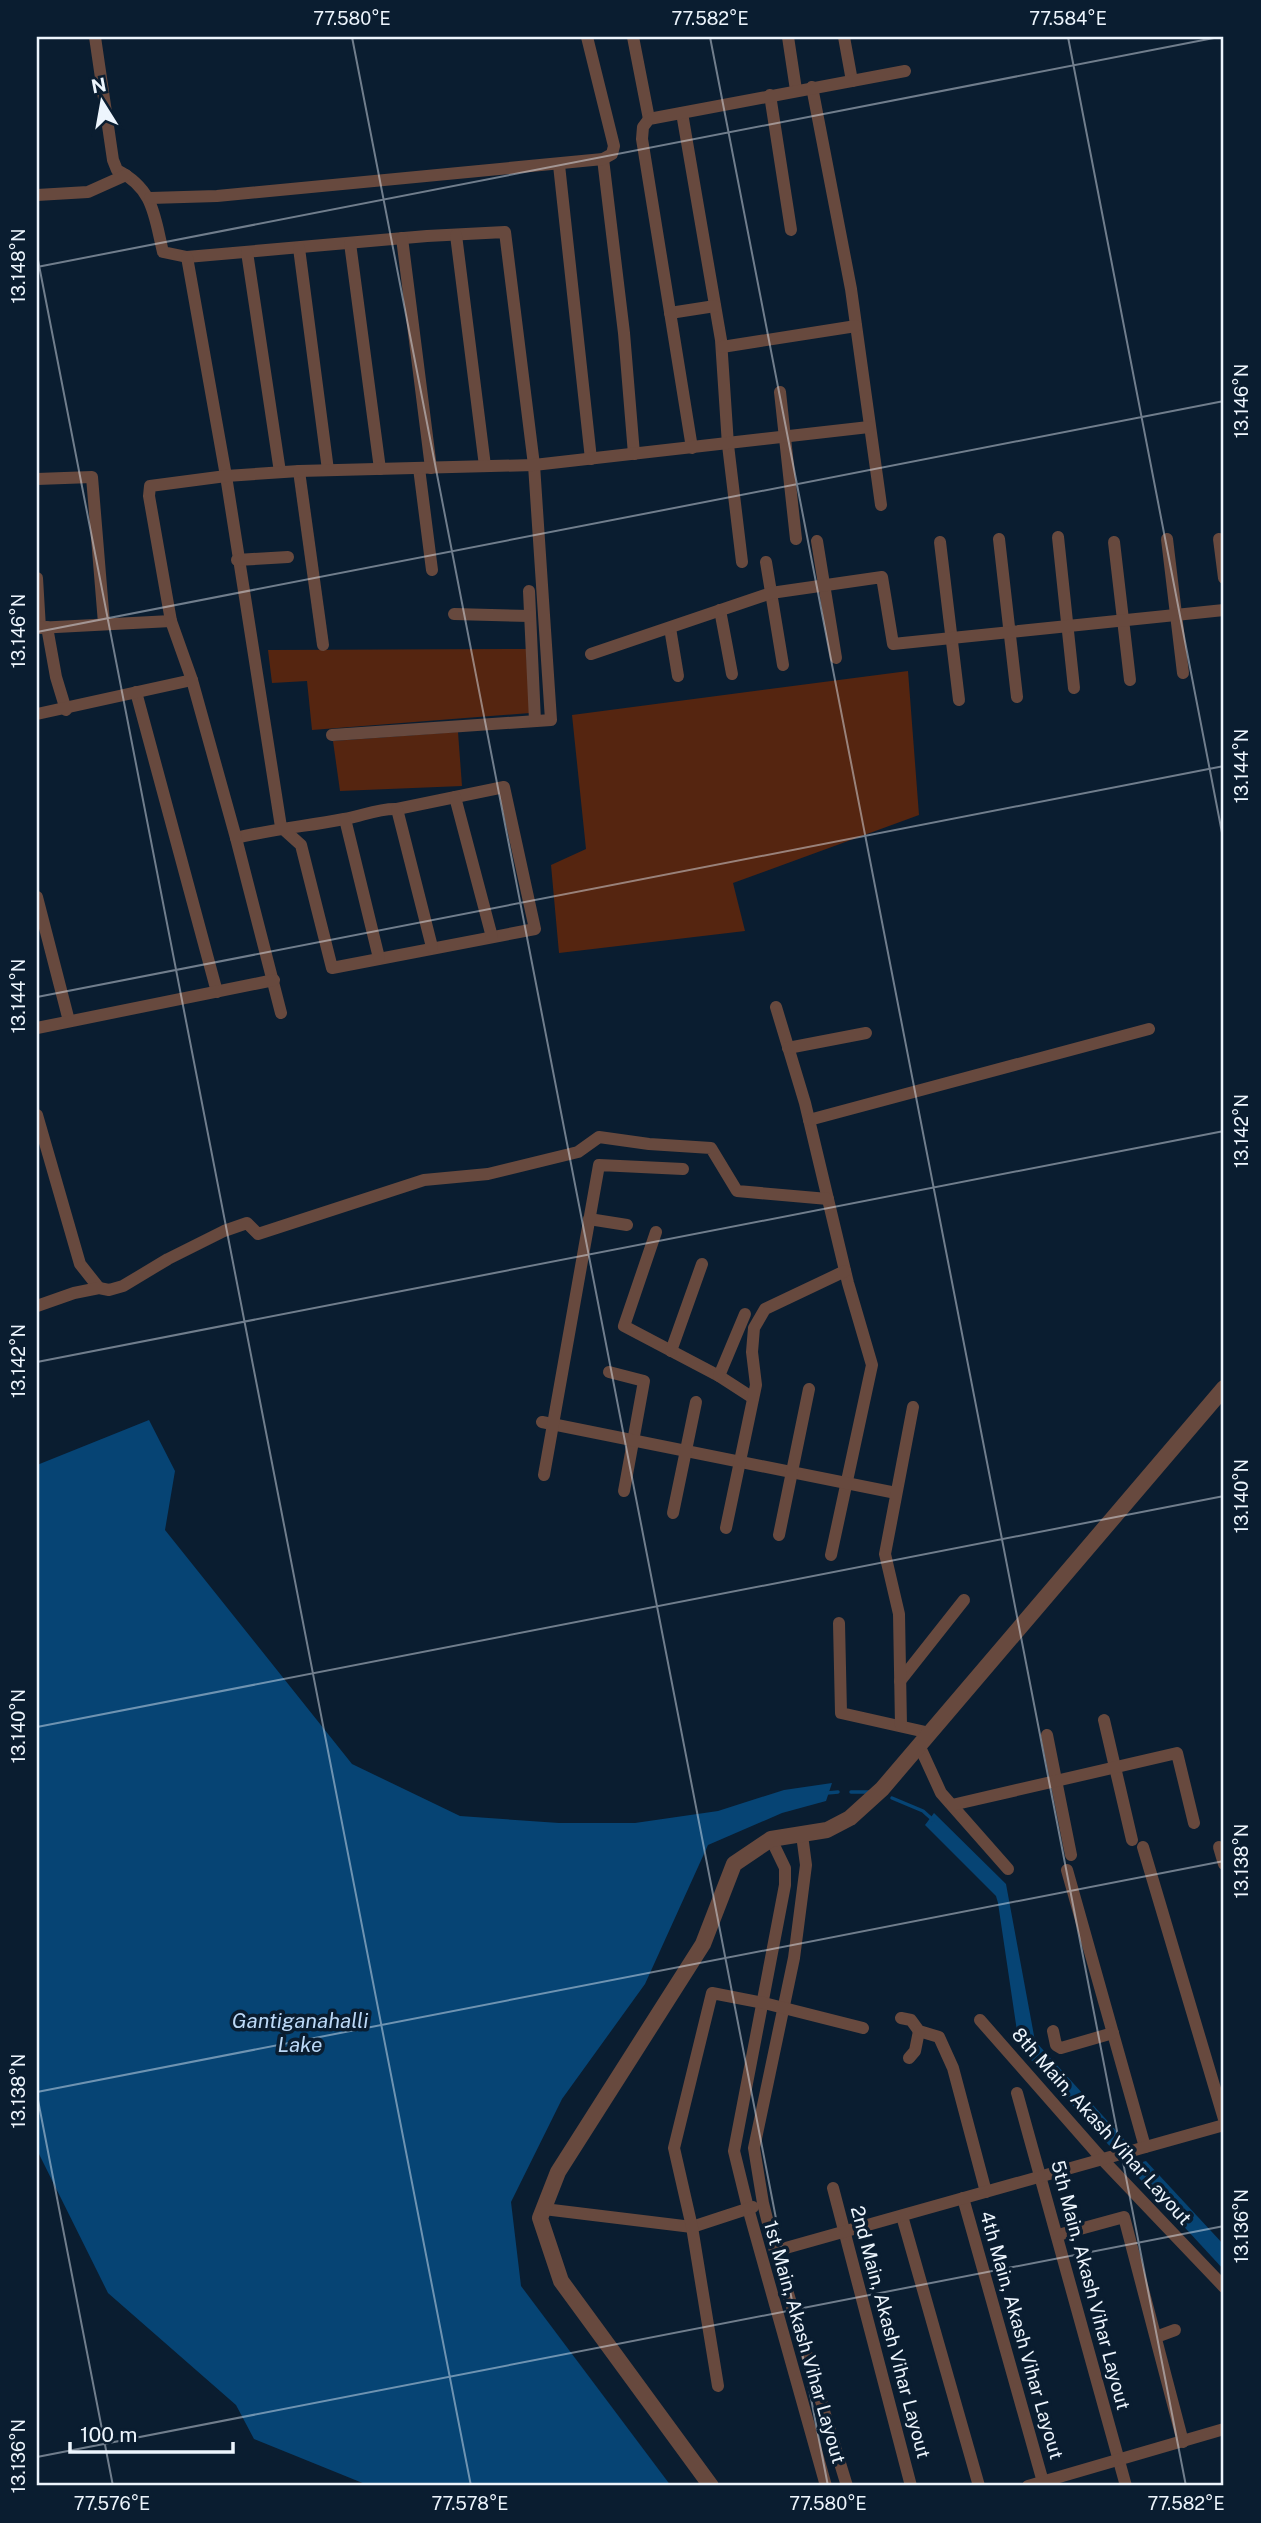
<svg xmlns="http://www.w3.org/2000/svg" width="1261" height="2523" font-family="'Public Sans',sans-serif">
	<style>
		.green { fill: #552510 }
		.water { fill: #064474 }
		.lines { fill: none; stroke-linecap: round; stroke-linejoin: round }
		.stream { stroke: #064474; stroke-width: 3.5 }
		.minor { stroke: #67493e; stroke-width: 12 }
		.tertiary { stroke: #67493e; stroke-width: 16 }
		.ticks { fill: none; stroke: #edf5fd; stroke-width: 2; stroke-opacity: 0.45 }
		.labels { text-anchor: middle; stroke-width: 7; stroke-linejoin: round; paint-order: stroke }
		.street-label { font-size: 19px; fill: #edf5fd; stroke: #0a1d30 }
		.water-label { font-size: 21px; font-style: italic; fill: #bbd8f6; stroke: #0a1d30 }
		.neatline { fill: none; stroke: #edf5fd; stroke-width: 2.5 }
		.ticks-label { font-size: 18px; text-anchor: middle; fill: #edf5fd }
	</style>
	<rect width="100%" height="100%" fill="#0a1d30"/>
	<g class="green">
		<path d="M526 649 530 713 312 730 307 681 272 683 268 650Z"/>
		<path d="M908 671 919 815 733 883 745 931 559 953 551 865 586 849 572 715Z"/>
		<path d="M458 732 462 786 340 791 333 741Z"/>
	</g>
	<g class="water">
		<path d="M149 1420 175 1471 165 1530 352 1764 460 1816 559 1823H635L718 1811 784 1790 832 1783 826 1801 782 1813 708 1845 645 1984 562 2099 511 2202 521 2286 671 2486H370L254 2439 236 2405 108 2293 37 2150V1465Z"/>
		<path d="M934 1813 1006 1884 1035 2041 1132 2148 1116 2153 1023 2051 1018 2038 998 1903 996 1896 925 1825Z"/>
		<path d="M1146 2161 1224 2245V2270L1128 2166Z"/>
	</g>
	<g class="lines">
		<g class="stream">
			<path d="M851 1792H870"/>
			<path d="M827 1793 838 1792"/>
			<path d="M892 1798 923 1811 933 1820"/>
		</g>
		<g class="minor">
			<path d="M95 37 113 160 117 170C154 189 154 215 163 252L187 257 427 236 505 232 534 465 551 720 332 735"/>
			<path d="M633 37 649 119"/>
			<path d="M788 37 796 90"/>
			<path d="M844 37 852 81"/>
			<path d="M812 87 851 289 881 505"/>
			<path d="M770 95 791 230"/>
			<path d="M682 113 721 340 728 445 742 562"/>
			<path d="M603 159 624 333 634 454"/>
			<path d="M559 165 591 459"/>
			<path d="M37 195 88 192 126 175"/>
			<path d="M150 198 217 196 603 159 612 154 614 146 587 37"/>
			<path d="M456 235 485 466"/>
			<path d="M402 238 431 468"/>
			<path d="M350 243 380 469"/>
			<path d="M299 248 328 470"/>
			<path d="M247 252 280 472"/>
			<path d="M187 257 226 476 281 827 301 845 332 968 535 929 504 787 397 809C379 808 362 816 344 819 308 826 273 829 236 838"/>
			<path d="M670 313 715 306"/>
			<path d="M722 347 856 326"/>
			<path d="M780 392 796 539"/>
			<path d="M692 448 642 139 643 127 649 119 905 71"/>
			<path d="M419 468 432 570"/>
			<path d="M299 471 323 645"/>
			<path d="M37 479 92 477 104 623"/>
			<path d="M1058 537 1074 688"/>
			<path d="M999 539 1017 697"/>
			<path d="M1167 539 1183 673"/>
			<path d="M1219 539 1224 578"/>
			<path d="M817 541 836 658"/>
			<path d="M940 542 959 700"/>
			<path d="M1114 542 1130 680"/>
			<path d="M237 560 288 557"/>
			<path d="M766 562 783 665"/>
			<path d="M37 578 40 628"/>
			<path d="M529 591 535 721"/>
			<path d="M720 610 732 674"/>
			<path d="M454 614 530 616"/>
			<path d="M47 627 56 677 66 710"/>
			<path d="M37 628 171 621"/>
			<path d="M670 628 678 676"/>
			<path d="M591 654 771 593 882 577 893 644 1224 610"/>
			<path d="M136 692 217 992"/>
			<path d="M37 714 192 680"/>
			<path d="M455 797 492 937"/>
			<path d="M397 809 432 947"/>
			<path d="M345 819 379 958"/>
			<path d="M37 897 69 1021"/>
			<path d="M776 1007 805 1103 848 1283 872 1365 831 1555"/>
			<path d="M281 1013 236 838 192 680 171 621 149 496 150 486 226 476 299 471 534 465 869 427"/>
			<path d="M37 1028 274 980"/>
			<path d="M788 1048 866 1033"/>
			<path d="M37 1115 80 1264 99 1288"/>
			<path d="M809 1120 1149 1029"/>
			<path d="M589 1219 627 1225"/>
			<path d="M656 1232 624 1326 719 1376 753 1398"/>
			<path d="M37 1306 74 1293 99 1288 109 1290 123 1286 168 1259 224 1231 247 1223 258 1234 424 1180 488 1174 578 1152 599 1137 649 1144 711 1148 737 1191 828 1199"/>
			<path d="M671 1351 702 1264"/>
			<path d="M609 1372 644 1381 624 1491"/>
			<path d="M719 1376 745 1314"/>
			<path d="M542 1422 896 1493"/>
			<path d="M544 1475 599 1165 683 1169"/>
			<path d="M673 1513 696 1402"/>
			<path d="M726 1528 756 1385 752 1352 754 1328 765 1309 845 1271"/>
			<path d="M779 1535 809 1389"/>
			<path d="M839 1623 841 1713 930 1733"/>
			<path d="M900 1681 964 1600"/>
			<path d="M1104 1720 1132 1840"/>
			<path d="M901 1726 899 1614 885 1554 913 1407"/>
			<path d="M1047 1735 1071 1855"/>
			<path d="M919 1745 941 1793 1008 1869"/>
			<path d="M952 1805 1177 1753 1194 1823"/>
			<path d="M802 1835 806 1865 794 1958 754 2148 763 2203 775 2251 847 2486"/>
			<path d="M771 1839 785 1868V1885L734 2151 748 2208 826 2486"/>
			<path d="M1143 1847 1224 2119"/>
			<path d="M1219 1847 1224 1864"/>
			<path d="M1067 1870 1145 2147"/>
			<path d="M901 2018 911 2020 919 2031 939 2037 953 2068 986 2192"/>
			<path d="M980 2020 1103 2160 1224 2287"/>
			<path d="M1053 2031 1056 2045 1061 2048 1113 2033"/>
			<path d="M909 2058 915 2051 919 2031"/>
			<path d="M1017 2093 1126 2486"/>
			<path d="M833 2188 911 2486"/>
			<path d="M963 2198 1043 2482"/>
			<path d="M544 2209 692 2227 753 2207"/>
			<path d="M902 2216 979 2486"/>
			<path d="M1058 2235 1124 2217 1183 2442"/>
			<path d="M775 2251 1224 2125"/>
			<path d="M1156 2337 1175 2330"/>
			<path d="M718 2386 692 2227 674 2148 712 1993 764 2003 863 2028"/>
			<path d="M1028 2486 1224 2429"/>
		</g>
		<path class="tertiary" d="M711 2486 561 2281 540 2218 558 2172 703 1944 734 1864 771 1839 827 1830 850 1818 882 1789 1224 1388"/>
	</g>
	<path class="ticks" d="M352 37 828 2486M710 37 1186 2486M1068 37 1224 843M37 255 471 2486M37 267 1219 37M37 632 1224 401M37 997 1224 766M37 1362 1224 1131M37 1727 1224 1496M37 2092 1224 1861M37 2095 113 2486M37 2457 1224 2226"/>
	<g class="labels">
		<g class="street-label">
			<text transform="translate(1102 2126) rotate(48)" y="7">8th Main, Akash Vihar Layout</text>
			<text transform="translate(1091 2285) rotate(75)" y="7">5th Main, Akash Vihar Layout</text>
			<text transform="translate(891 2332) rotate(75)" y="7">2nd Main, Akash Vihar Layout</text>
			<text transform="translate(1022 2335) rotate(74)" y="7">4th Main, Akash Vihar Layout</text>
			<text transform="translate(805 2342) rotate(74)" y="7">1st Main, Akash Vihar Layout</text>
		</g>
		<g class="water-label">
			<text x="300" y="2028">Gantiganahalli<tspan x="300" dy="24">Lake</tspan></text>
		</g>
	</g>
	<rect width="1261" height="2523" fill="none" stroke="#0a1d30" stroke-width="77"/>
	<g transform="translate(102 102) rotate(349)" stroke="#0a1d30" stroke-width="5" paint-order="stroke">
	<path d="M0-5L12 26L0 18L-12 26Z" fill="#edf5fd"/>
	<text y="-10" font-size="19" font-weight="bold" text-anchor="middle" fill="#edf5fd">N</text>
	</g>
	<path d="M70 2442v10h163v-10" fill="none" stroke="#edf5fd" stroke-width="3.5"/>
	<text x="80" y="2442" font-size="21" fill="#edf5fd" stroke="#0a1d30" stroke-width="5" paint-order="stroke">100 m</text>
	<rect x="38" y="38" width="1184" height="2446" class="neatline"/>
	<g class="ticks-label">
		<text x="352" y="25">77.580°E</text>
		<text x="710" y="25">77.582°E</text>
		<text x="1068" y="25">77.584°E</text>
		<text transform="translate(19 266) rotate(-90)" y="6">13.148°N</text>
		<text transform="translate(1242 401) rotate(-90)" y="6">13.146°N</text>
		<text transform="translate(19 631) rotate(-90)" y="6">13.146°N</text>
		<text transform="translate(1242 766) rotate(-90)" y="6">13.144°N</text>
		<text transform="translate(19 996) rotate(-90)" y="6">13.144°N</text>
		<text transform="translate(1242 1131) rotate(-90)" y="6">13.142°N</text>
		<text transform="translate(19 1361) rotate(-90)" y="6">13.142°N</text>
		<text transform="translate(1242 1496) rotate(-90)" y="6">13.140°N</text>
		<text transform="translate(19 1726) rotate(-90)" y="6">13.140°N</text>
		<text transform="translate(1242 1861) rotate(-90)" y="6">13.138°N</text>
		<text transform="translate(19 2091) rotate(-90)" y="6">13.138°N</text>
		<text transform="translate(1242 2226) rotate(-90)" y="6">13.136°N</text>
		<text transform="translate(19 2456) rotate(-90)" y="6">13.136°N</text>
		<text x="112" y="2510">77.576°E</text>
		<text x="470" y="2510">77.578°E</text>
		<text x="828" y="2510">77.580°E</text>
		<text x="1186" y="2510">77.582°E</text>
	</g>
</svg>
